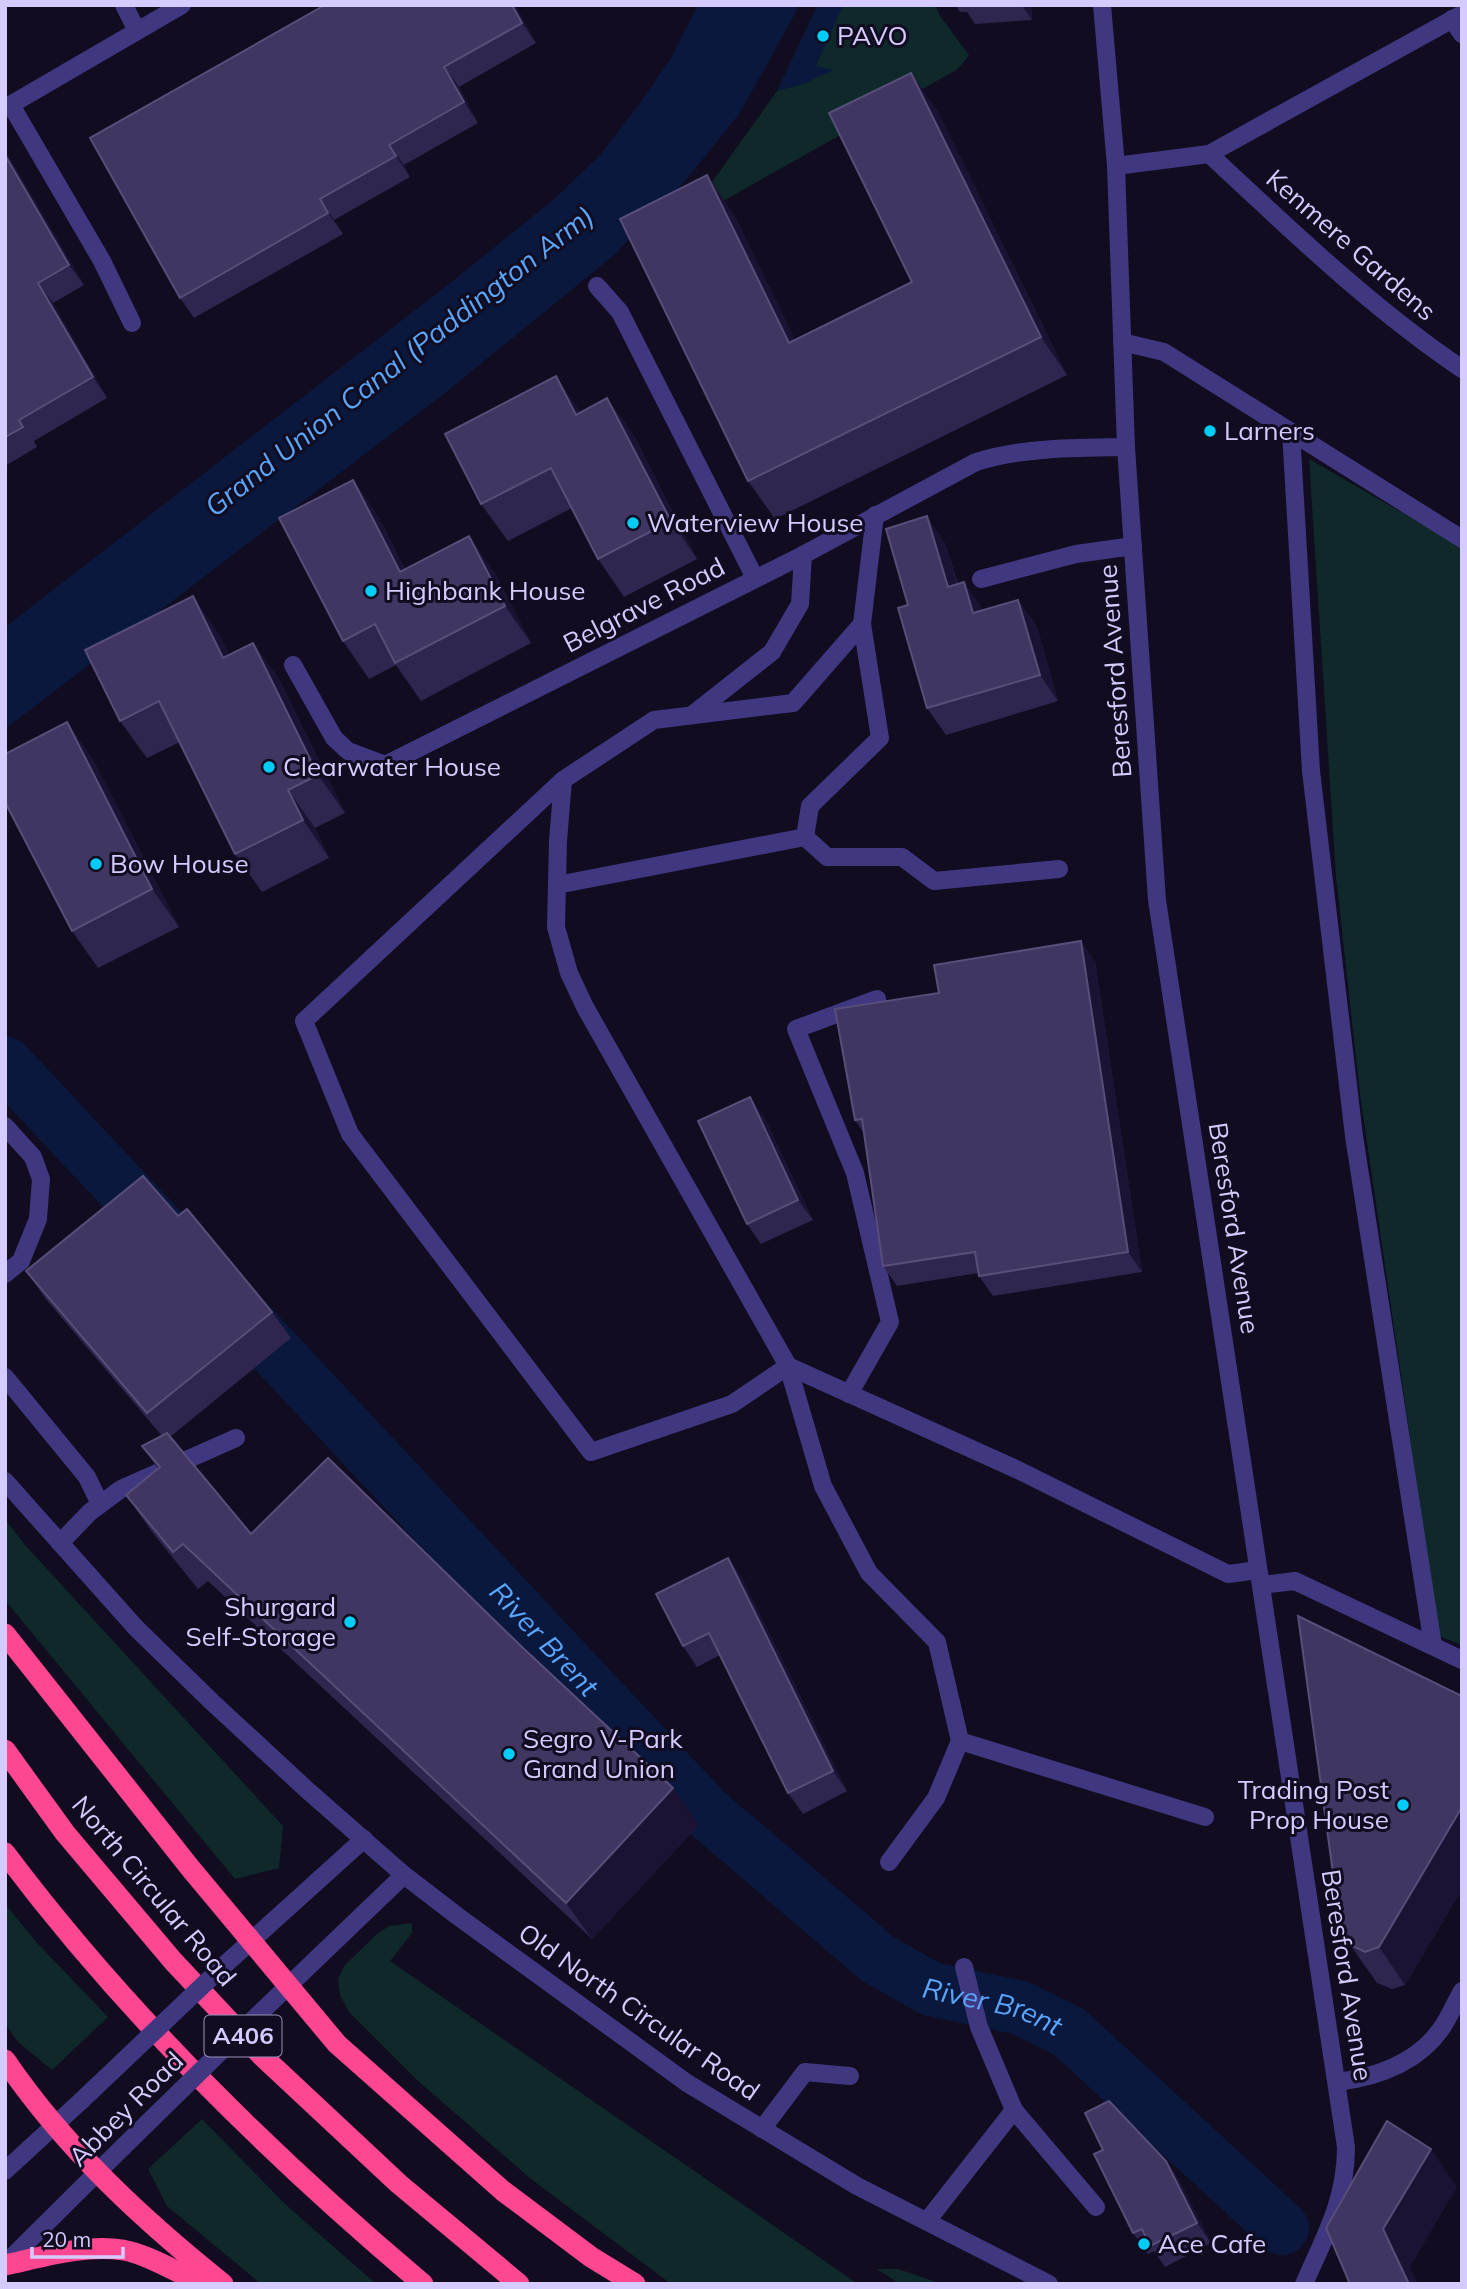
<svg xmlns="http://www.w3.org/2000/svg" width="1467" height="2289" font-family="Mulish,sans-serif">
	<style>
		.green { fill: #0f292a }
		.water { fill: #09183c }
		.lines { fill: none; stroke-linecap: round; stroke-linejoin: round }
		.river { stroke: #09183c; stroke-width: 54 }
		.minor { stroke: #3f377f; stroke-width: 18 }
		.highway { stroke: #ff4691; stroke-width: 21 }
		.minor-bridge { stroke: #3f377f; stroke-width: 18 }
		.wall { fill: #2f254e }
		.shaded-wall { fill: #1c1334 }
		.building { fill: #413661; stroke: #584e7a; stroke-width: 2 }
		.poi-dot { fill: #00ccf6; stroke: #110c20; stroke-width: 2.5 }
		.labels { text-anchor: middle; stroke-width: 6; stroke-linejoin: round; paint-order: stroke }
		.shield { fill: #110c20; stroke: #9a92bc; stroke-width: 2 }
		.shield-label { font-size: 24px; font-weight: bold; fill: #d5cbff }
		.poi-label { font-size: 26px; fill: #d5cbff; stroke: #110c20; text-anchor: start }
		.street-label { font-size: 26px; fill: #d5cbff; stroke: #110c20 }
		.water-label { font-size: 28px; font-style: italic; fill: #59a6ff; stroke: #110c20 }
	</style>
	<rect width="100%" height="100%" fill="#110c20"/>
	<g class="green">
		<path d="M818 5H935L940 16 969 55 958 69 682 224 777 91Z"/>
		<path d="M1309 459 1462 547V1645L1439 1636 1360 1094 1336 876Z"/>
		<path d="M5 1519 25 1545 283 1826 279 1868 235 1879 5 1600Z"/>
		<path d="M5 1904 38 1944 108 2017 52 2070 17 2041 5 2023Z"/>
		<path d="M412 1923V1933L390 1961 858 2284H671L531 2179 417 2080 349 2012 340 1995 338 1979 344 1966 377 1934 389 1926Z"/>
		<path d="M202 2119 284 2203 376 2284H261L167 2206 148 2169Z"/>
		<path d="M877 2269H898L942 2284H900Z"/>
	</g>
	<g class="water">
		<path d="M698 5H798L795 14 740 113 685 181 613 256 445 393 5 729V627L445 287 554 199 599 156 640 103 672 56Z"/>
		<path d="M818 5H843L816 66 834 70 803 84 777 91Z"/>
	</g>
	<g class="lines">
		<path class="river" id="s1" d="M5 1063 706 1812 878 1959 931 1989 1021 2008 1069 2032 1282 2228"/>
		<g class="minor">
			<path d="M124 5 137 31"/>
			<path d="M1102 5 1116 166 1126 447 1157 900 1346 2147C1346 2200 1325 2236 1304 2284"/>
			<path d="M1452 19 1462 34"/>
			<path d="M11 105 102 261 132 323"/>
			<path d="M5 108 182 5"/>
			<path d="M1209 154C1290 229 1370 307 1462 369"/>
			<path d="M1116 166 1209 154 1462 14"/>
			<path d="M597 286 620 312 755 578"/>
			<path d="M1122 342 1164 352 1462 539"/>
			<path d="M1291 432 1311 771 1354 1136 1433 1646"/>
			<path d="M875 515 862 624 880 738 810 806 805 837 827 857H902L934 881 1059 869"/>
			<path d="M981 579 1076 554 1133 546"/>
			<path d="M862 624 793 703 654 720 563 780 304 1021 350 1134 591 1452 732 1404 788 1366 823 1486 869 1573 937 1642 960 1741 936 1798 889 1862"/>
			<path d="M293 665 334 738 348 751 385 765 803 555 976 462C1024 447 1076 448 1126 447"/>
			<path d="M692 715 772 652 800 604 803 555"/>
			<path d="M563 780 558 841 556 927 569 973 585 1007 788 1366 1018 1470 1228 1574 1258 1570"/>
			<path d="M557 885 805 837"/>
			<path d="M5 1126 33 1157 41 1179 38 1219 21 1261 5 1274"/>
			<path d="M5 1377 87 1477 100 1504"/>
			<path d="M849 1394 890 1322 855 1173 796 1029 877 999"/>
			<path d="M5 1481 136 1628 212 1702 306 1789 404 1875 456 1915 687 2083 857 2186 1049 2284"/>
			<path d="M60 1543 90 1512 121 1489 236 1438"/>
			<path d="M1262 1585 1295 1581 1462 1660"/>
			<path d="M960 1741 1205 1817"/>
			<path d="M964 1967 979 2027 1014 2110"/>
			<path d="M219 1970 364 1839"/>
			<path d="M259 2014 404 1875"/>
			<path d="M1337 2082C1377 2077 1417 2063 1441 2029 1449 2018 1455 2003 1462 1991"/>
			<path d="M762 2129 805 2072 850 2076"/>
			<path d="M5 2171 81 2101"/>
			<path d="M927 2221 1014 2110 1096 2207"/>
			<path d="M5 2264 124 2146"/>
		</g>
		<g class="highway">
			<path d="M5 1634 191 1869 337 2044 503 2191 591 2257 635 2284"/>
			<path d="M5 1750 65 1833 173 1961 262 2056 399 2184 519 2284"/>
			<path d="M5 1853C125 2013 270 2155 423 2284"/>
			<path d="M5 2060C64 2147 142 2219 223 2284"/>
			<path d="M5 2265C42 2257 85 2244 123 2250 147 2254 180 2274 203 2284"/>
		</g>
		<g class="minor-bridge">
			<path d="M81 2101 219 1970"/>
			<path d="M124 2146 259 2014"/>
		</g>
	</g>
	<g class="wall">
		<path d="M325 5H519L516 7 536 43 459 87 478 123 404 165 410 177 334 220 343 234 194 318 180 298Z"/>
		<path d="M955 5H1031L1032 20 975 24 967 12H960Z"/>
		<path d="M937 110 1067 375 775 519 748 481 733 213 795 340 912 282Z"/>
		<path d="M5 151 84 285 53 303 107 398 34 441 37 447 5 466Z"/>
		<path d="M607 398 634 436 697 559 624 597 598 559 572 508 508 541 481 504 581 412Z"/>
		<path d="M353 480 379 518 405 569 495 573 531 643 421 701 396 665 369 679 343 641Z"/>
		<path d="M945 543 958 584 983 611 1018 600 1037 627 1058 701 946 735 927 708 908 605Z"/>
		<path d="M219 634 229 655 253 643 280 681 345 813 315 828 329 858 262 892 235 854 180 742 147 758 120 721Z"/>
		<path d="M67 722 93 760 179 927 98 968 72 931Z"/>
		<path d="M1095 961 1142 1272 993 1296 979 1276V1273L897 1286 883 1266 864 1133 855 1120 939 993Z"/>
		<path d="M764 1117 813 1220 761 1244 747 1224Z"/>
		<path d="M178 1216 272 1312 291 1338 170 1437 251 1534 699 1825 592 1939 208 1581 198 1589 152 1532 126 1495 158 1469 142 1446 162 1436 45 1298 26 1271Z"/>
		<path d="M728 1558 742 1578 847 1791 803 1814 788 1793 720 1655 697 1667 683 1646Z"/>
		<path d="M1462 1696V1889L1405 1985 1392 1989 1377 1983 1341 1932Z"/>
		<path d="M1166 2161 1180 2182 1211 2243 1165 2267 1154 2251 1148 2254 1133 2233Z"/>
	</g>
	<g class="shaded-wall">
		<path d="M512 5H515L536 43 522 23Z"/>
		<path d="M1022 5H1031L1032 20Z"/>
		<path d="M444 67 459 87 478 123 464 102Z"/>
		<path d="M911 73 937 110 1067 375 1041 337Z"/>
		<path d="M389 145 404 165 410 177 396 156Z"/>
		<path d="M5 151 8 154 84 285 69 265 5 155Z"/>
		<path d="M707 175 733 213 815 381 789 343Z"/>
		<path d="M320 199 334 220 343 234 328 213Z"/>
		<path d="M38 283 53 303 107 398 93 377Z"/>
		<path d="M556 376 582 414 576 415Z"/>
		<path d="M607 398 634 436 697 559 671 521Z"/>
		<path d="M353 480 379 518 426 609 400 572Z"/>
		<path d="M927 516 945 543 966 614 948 587Z"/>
		<path d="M469 536 495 573 531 643 505 606Z"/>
		<path d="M964 582 983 609 992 640 973 613Z"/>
		<path d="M193 596 219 634 250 695 223 658Z"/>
		<path d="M1018 600 1037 627 1058 701 1040 675Z"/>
		<path d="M253 643 280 681 345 813 318 775Z"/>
		<path d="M67 722 93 760 179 927 152 889Z"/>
		<path d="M288 790 315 828 329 858 303 820Z"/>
		<path d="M1081 941 1095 961 1142 1272 1128 1252Z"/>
		<path d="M750 1097 764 1117 813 1220 798 1200Z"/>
		<path d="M728 1558 742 1578 847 1791 833 1771Z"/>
		<path d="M673 1788 699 1825 592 1939 566 1903Z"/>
		<path d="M1462 1807V1889L1405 1985 1379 1947Z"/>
		<path d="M1431 2149 1457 2187 1410 2267 1418 2284H1409L1383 2229Z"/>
		<path d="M1166 2161 1180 2182 1211 2243 1197 2223Z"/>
	</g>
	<g class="building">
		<path d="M325 5H512L522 23 444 67 464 102 389 145 396 156 320 199 328 213 180 298 90 138Z"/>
		<path d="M911 73 1041 337 748 481 620 219 707 175 789 343 912 282 829 113Z"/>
		<path d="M5 155 69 265 38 283 93 377 19 420 23 427 5 437Z"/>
		<path d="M556 376 576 415 607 398 671 521 598 559 551 468 481 504 445 434Z"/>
		<path d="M353 480 400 572 469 536 505 606 395 663 375 624 343 641 279 518Z"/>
		<path d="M927 516 948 587 964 582 973 613 1018 600 1040 675 927 708 898 608 908 605 886 529Z"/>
		<path d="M193 596 223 658 253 643 318 775 288 790 303 820 235 854 159 701 120 721 85 650Z"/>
		<path d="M67 722 152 889 72 931 5 802V754Z"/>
		<path d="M1081 941 1128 1252 979 1276 975 1252 883 1266 862 1119 855 1120 835 1009 939 993 934 965Z"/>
		<path d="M750 1097 798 1200 747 1224 698 1121Z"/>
		<path d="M143 1176 178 1216 187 1209 272 1312 147 1413 26 1271Z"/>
		<path d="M167 1433 251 1534 328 1458 523 1648 673 1788 566 1903 183 1544 173 1552 126 1495 160 1467 142 1446Z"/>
		<path d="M728 1558 833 1771 788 1793 709 1633 683 1646 656 1594Z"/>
		<path d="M1298 1616 1462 1696V1807L1379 1947 1365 1952 1351 1945 1341 1932Z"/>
		<path d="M1109 2101 1166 2161 1197 2223 1150 2246 1142 2229 1133 2233 1094 2154 1103 2150 1085 2113Z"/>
		<path d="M1387 2121 1431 2149 1383 2229 1409 2284H1350L1326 2228Z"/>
	</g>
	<g class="poi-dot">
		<circle cx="823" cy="36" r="7"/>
		<circle cx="1210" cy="431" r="7"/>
		<circle cx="633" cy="523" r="7"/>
		<circle cx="371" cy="591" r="7"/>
		<circle cx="269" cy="767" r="7"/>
		<circle cx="96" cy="864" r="7"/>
		<circle cx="350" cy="1622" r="7"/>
		<circle cx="509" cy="1754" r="7"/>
		<circle cx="1403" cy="1805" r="7"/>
		<circle cx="1144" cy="2244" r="7"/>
	</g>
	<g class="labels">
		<rect class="shield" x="204.5" y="2015.5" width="77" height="41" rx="5"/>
		<g class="shield-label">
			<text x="243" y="2044">A406</text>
		</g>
		<g class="poi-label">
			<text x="837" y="45">PAVO</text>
			<text x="1224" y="440">Larners</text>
			<text x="647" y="532">Waterview House</text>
			<text x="385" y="600">Highbank House</text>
			<text x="283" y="776">Clearwater House</text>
			<text x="110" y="873">Bow House</text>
			<text x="336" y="1616" text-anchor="end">Shurgard<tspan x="336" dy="30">Self-Storage</tspan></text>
			<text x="523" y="1748">Segro V-Park<tspan x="523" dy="30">Grand Union</tspan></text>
			<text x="1389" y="1799" text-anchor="end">Trading Post<tspan x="1389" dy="30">Prop House</tspan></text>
			<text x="1158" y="2253">Ace Cafe</text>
		</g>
		<g class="street-label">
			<text transform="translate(1351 245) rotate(41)" y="9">Kenmere Gardens</text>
			<text transform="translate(644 605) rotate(-27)" y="9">Belgrave Road</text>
			<text transform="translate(1115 671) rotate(-94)" y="9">Beresford Avenue</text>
			<text transform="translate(1234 1228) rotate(81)" y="9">Beresford Avenue</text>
			<text transform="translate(154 1891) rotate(50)" y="9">North Circular Road</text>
			<text transform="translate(1347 1975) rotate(81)" y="9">Beresford Avenue</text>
			<text transform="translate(639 2012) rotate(35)" y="9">Old North Circular Road</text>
			<text transform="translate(126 2109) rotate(-45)" y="9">Abbey Road</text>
		</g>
		<g class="water-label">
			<text transform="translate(399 361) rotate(-38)" y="10">Grand Union Canal (Paddington Arm)</text>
			<text dy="10" stroke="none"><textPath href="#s1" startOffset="789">River Brent</textPath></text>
			<text dy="10" stroke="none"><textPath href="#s1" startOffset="1377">River Brent</textPath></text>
		</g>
	</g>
	<rect width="1467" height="2289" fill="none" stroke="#d5cbff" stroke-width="14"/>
	<path d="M32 2247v10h91v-10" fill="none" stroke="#d5cbff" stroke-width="3.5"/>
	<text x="42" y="2247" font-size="21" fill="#d5cbff" stroke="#110c20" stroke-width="5" paint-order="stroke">20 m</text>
</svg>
